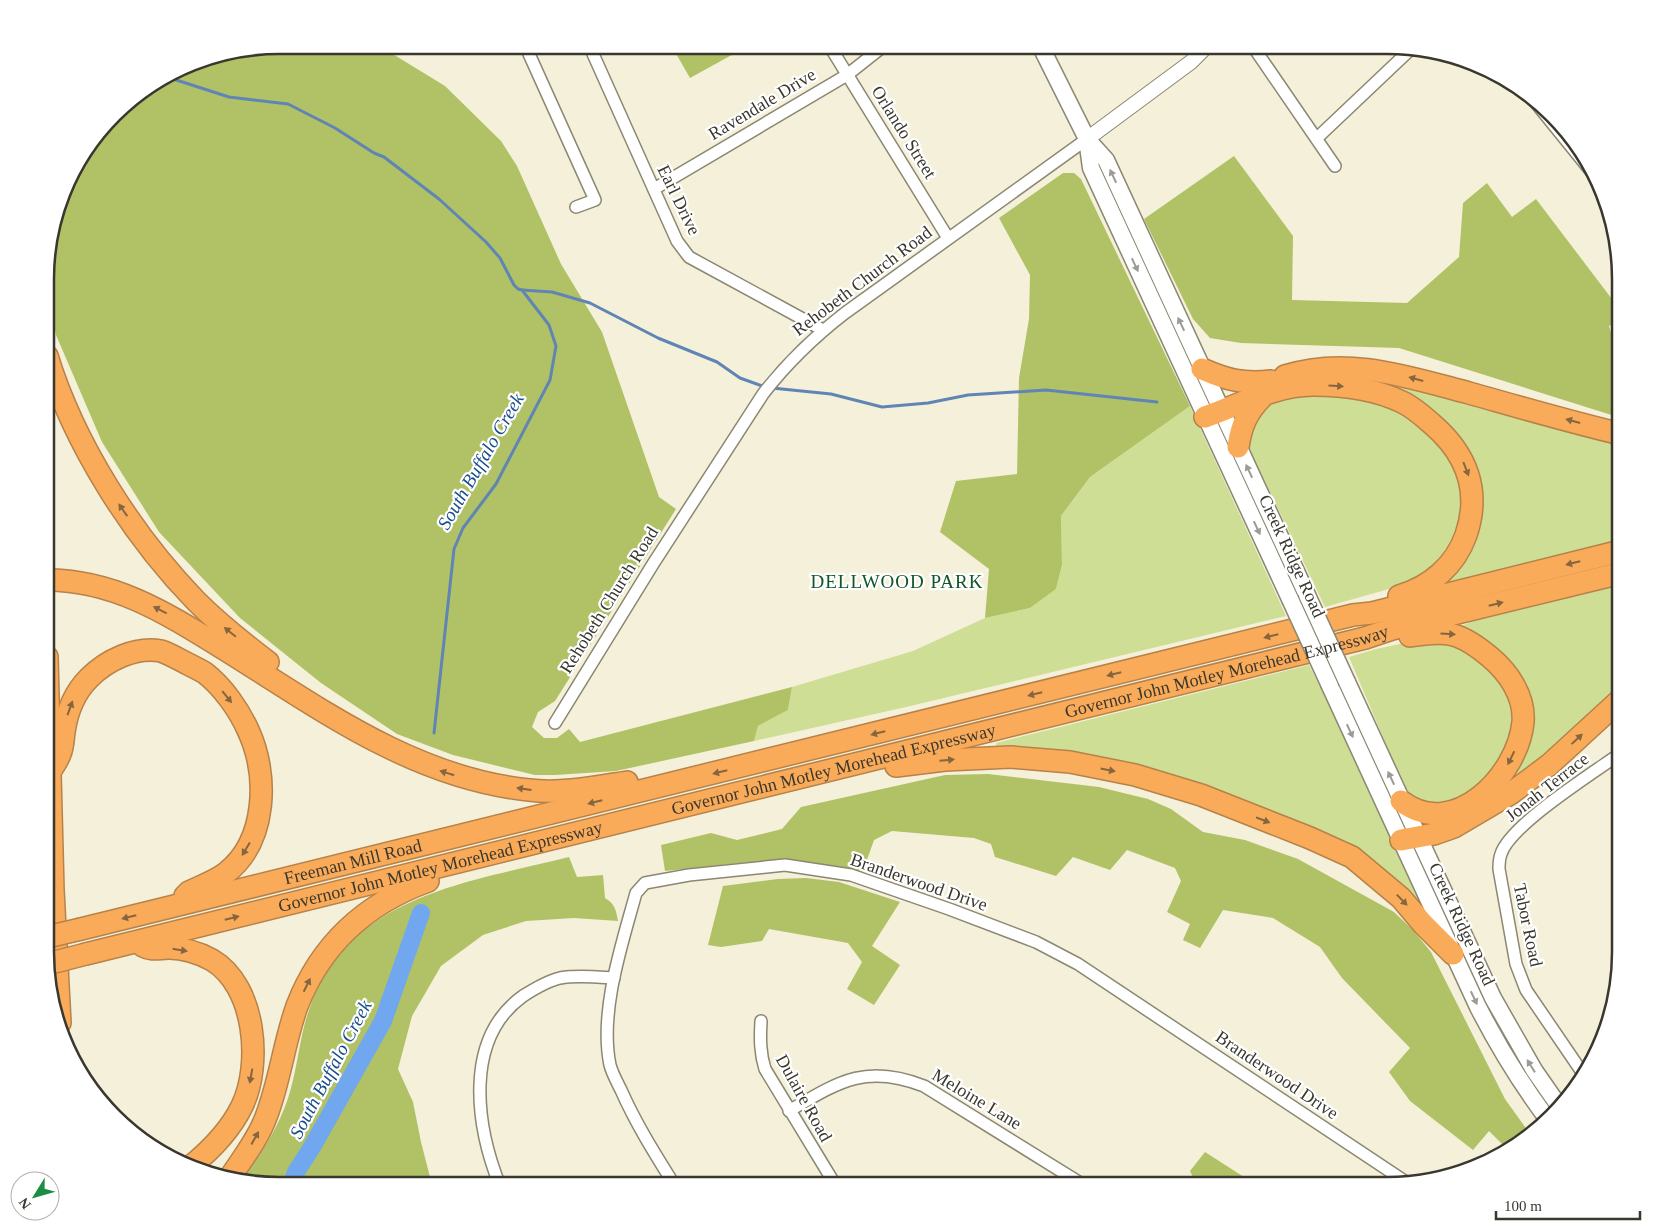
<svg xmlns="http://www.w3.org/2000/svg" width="1666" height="1231" font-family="'Times New Roman',serif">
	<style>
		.green { fill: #cede94 }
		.forest { fill: #b0c265 }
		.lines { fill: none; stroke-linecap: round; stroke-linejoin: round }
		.stream { stroke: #6085b5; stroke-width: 3 }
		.river { stroke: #71a7ef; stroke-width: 18 }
		.minor-casing { stroke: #8b8772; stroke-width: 14 }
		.tertiary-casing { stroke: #8b8772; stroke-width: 16 }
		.secondary-casing { stroke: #8b8772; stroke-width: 19 }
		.motorway-casing { stroke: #b6824a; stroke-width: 24 }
		.minor { stroke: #fff; stroke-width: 11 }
		.tertiary { stroke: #fff; stroke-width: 14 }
		.secondary { stroke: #fff; stroke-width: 16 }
		.motorway { stroke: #faab59; stroke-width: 21 }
		.secondary-bridge-casing { stroke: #8b8772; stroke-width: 19; stroke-linecap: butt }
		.motorway-bridge-casing { stroke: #b6824a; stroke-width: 24; stroke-linecap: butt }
		.secondary-bridge { stroke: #fff; stroke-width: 16 }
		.motorway-bridge { stroke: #faab59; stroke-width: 21 }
		.oneway { fill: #9c9b96 }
		.oneway2 { fill: #86653f }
		.labels { text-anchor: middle; stroke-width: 4.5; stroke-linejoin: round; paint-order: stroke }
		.street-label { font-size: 18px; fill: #39372e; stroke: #fff }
		.water-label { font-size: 19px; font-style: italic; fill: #184d8d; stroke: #fff }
		.neighbourhood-label { font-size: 19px; letter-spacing: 1px; fill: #115629; stroke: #fff }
		.rim { fill: none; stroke: #39372e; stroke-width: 2.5 }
	</style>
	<rect width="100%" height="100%" fill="#f5f0d9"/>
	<g class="green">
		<path d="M1315 376 1385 377 1621 441V540L1438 586 1473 535 1453 432Z"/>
		<path d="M1343 393 1397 408 1446 446 1465 488 1459 535 1433 570 1396 587 1325 607 1250 450 1247 436 1251 420 1276 398Z"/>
		<path d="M1190 406 1286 616 906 707 754 741 758 726 788 710 792 687 913 651 985 618 1030 608 1056 589 1062 565 1061 516 1090 477Z"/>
		<path d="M1621 582V690L1564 741 1506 788 1515 766 1514 669 1502 653 1488 641 1463 631 1461 626 1486 616Z"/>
		<path d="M1419 640 1471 648 1513 697V736L1496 771 1452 806C1428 804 1417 807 1403 784L1349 657 1376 649Z"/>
		<path d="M1309 665 1337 720 1420 900 1415 902 1397 883 1172 780 997 751 996 743Z"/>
	</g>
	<g class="forest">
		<path d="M278 45H373L396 56 445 86 501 141 517 166 561 264 602 332 659 497 676 509 555 701 538 712 532 727 544 738H557L569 729 580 742 792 687 788 710 758 726 754 741 616 771 555 775H535L453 755 397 734 321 683 240 618 159 532 102 442 56 335 47 287V248L69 175 124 103 189 63Z"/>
		<path d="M671 45H735L739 51 690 78Z"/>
		<path d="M1234 156 1293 236 1292 300 1407 303 1459 257 1463 203 1487 183 1512 217 1536 199 1621 311V319L1609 326 1621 365V418L1399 348 1241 343 1210 338 1193 319 1144 219Z"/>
		<path d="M1063 173H1074L1081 179 1190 406 1090 477 1061 516 1062 565 1056 589 1030 608 985 618 989 569 940 532 956 481 1017 474 1019 378 1029 319 1030 275 999 218Z"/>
		<path d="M988 774 1099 787 1148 799 1171 809 1203 832 1245 840 1298 859 1394 912 1412 929 1431 952 1505 1099 1528 1131 1507 1149 1489 1131 1473 1150 1410 1101 1389 1072 1410 1048 1342 978 1320 947 1273 918 1223 910 1200 948 1183 940 1190 924 1167 912 1181 881 1175 868 1127 850 1110 870 1073 857 1056 876 995 857 991 844 974 838 892 831 874 840 862 874C833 866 802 859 771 861 736 862 700 868 665 871L661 845 711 833 737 840 782 829 801 807 945 775Z"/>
		<path d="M569 857 577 877 603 875 605 898C615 904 616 910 618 921L574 918 526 921 483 935 441 966 412 1016 398 1069 413 1102 421 1142 430 1177 435 1186H263L241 1181C262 1152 282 1123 291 1088 298 1063 300 1035 309 1010 348 895 466 883 569 857Z"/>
		<path d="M806 878 839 882 900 902 872 946 900 965 874 1005 847 989 862 962 848 943 769 929 762 941 721 947 708 945 723 886 778 879Z"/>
		<path d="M1205 1152 1258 1186H1197L1190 1171Z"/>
	</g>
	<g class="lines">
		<g class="stream">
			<path d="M167 77 229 97 288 104 335 128 374 153 384 157 439 199 486 242 500 258 514 285 518 289 522 290 549 325 556 346 550 380 496 484 463 528 454 549 434 733"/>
			<path d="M522 290 552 292 590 303 658 338 717 362 740 378 765 387"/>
			<path d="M772 388 831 394 882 407 928 403 968 395 1046 390 1157 402"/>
		</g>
		<path class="river" d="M291 1186 296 1172 312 1147 383 1021 421 913"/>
		<g class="minor-casing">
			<g id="minor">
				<path d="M485 45 490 48 510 45"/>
				<path d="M525 45 595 200 576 207"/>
				<path d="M589 45 677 241 689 257 823 330"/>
				<path d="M829 45 948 238"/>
				<path d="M1252 45 1335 166"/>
				<path d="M1527 92 1599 181"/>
				<path d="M1317 138 1412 48"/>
				<path d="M654 189 847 75 885 45"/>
				<path d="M555 723 653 564 763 394C787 363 814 337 845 313L1087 139"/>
				<path d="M761 1021C760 1039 760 1053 765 1069L836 1186"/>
				<path d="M1584 1075 1526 990 1516 964 1499 869C1499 865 1499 859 1501 854 1510 825 1593 773 1621 753"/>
				<path d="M789 1111C838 1082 866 1063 924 1086L1085 1186"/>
				<path d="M500 1186C476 1126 463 1039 523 996 534 989 547 981 560 978 578 975 596 977 614 978"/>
				<path d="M675 1186C655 1154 636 1124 621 1090 617 1082 612 1073 610 1065 599 1012 622 944 636 893L645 883 689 875 785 865 851 875 949 909 1036 942 1078 964 1406 1182"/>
			</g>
		</g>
		<g class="tertiary-casing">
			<path id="tertiary" d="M1087 139 1191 62 1208 45"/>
		</g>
		<g class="secondary-casing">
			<g id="secondary">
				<path d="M1040 45 1087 139 1106 160 1307 595"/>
				<path d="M1087 139 1091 168 1290 599"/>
				<path d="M1347 682 1493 998 1534 1070 1559 1106"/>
				<path d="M1330 686 1478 1007C1498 1046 1520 1082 1546 1117"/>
			</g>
		</g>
		<g class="motorway-casing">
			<g id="motorway">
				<path d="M47 356C74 444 132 535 196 601 218 623 243 643 268 662"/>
				<path d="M1202 369C1227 380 1243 384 1271 381"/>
				<path d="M1285 376C1347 356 1408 377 1469 393 1519 407 1570 422 1621 434"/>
				<path d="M1205 417C1239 405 1276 385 1313 385 1343 385 1375 389 1402 402 1413 407 1423 416 1432 424 1467 454 1481 491 1466 535 1455 566 1430 587 1399 596"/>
				<path d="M1238 447C1241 426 1247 412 1262 397"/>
				<path d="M47 580C114 580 166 613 221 647 318 707 412 778 529 790 561 794 595 787 627 782"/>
				<path d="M47 657 53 890 60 1023"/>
				<path d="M896 766 945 760 1011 757 1070 762 1135 775 1201 795 1310 838 1352 857 1401 898 1423 924 1453 954"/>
				<path d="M51 770C54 765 58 760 60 754 63 747 63 739 64 732 67 711 74 693 89 678 107 660 136 646 161 651 170 654 180 660 188 664 194 667 200 670 205 673 223 687 239 710 248 730 269 775 267 841 226 873 216 881 201 886 189 892L185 896"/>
				<path d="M1401 801C1454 842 1518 775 1523 722 1525 696 1508 672 1490 657 1460 632 1448 630 1410 636"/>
				<path d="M1401 840 1434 834 1454 827 1510 794 1549 765 1621 699"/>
				<path id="s1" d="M81 929 1353 615 1372 613 1621 551"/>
				<path d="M143 946C152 951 159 948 169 948 184 948 199 953 212 960 256 986 262 1065 242 1106 230 1131 211 1150 190 1167"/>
				<path id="s2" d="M86 954 1365 638 1392 629 1621 573"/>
				<path d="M229 1179C242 1159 258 1139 266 1117 280 1081 284 1042 297 1006 321 944 367 903 428 881"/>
			</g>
		</g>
		<use href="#minor" class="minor"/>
		<use href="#tertiary" class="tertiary"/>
		<use href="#secondary" class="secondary"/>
		<use href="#motorway" class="motorway"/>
		<g class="secondary-bridge-casing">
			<g id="secondary-bridge">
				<path d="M1307 595 1347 682"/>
				<path d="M1290 599 1330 686"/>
			</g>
		</g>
		<g class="motorway-bridge-casing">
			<g id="motorway-bridge">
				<path d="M47 937 81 929"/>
				<path d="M47 964 86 954"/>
			</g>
		</g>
		<use href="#secondary-bridge" class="secondary-bridge"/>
		<use href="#motorway-bridge" class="motorway-bridge"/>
	</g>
	<defs><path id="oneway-solid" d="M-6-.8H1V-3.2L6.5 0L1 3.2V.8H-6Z" transform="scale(1.25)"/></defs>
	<g class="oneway">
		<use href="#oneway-solid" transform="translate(1113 176) rotate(-115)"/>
		<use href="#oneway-solid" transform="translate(1135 265) rotate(65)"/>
		<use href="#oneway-solid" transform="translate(1181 324) rotate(-115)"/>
		<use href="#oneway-solid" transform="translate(1249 471) rotate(-115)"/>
		<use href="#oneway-solid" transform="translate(1257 528) rotate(65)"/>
		<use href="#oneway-solid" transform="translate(1350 731) rotate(65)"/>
		<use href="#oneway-solid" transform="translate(1391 778) rotate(-115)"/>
		<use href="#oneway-solid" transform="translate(1474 998) rotate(65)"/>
		<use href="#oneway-solid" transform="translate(1531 1066) rotate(-122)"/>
	</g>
	<g class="oneway2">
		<use href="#oneway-solid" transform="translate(1416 379) rotate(-165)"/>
		<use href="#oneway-solid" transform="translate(1336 386) rotate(3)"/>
		<use href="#oneway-solid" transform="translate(1573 421) rotate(-165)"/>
		<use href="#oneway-solid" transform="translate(1466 469) rotate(69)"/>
		<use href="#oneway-solid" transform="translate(123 510) rotate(-125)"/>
		<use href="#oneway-solid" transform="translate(1573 563) rotate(166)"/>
		<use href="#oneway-solid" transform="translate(1496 604) rotate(-14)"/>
		<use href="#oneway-solid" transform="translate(160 610) rotate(-153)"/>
		<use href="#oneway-solid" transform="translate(230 632) rotate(-141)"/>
		<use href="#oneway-solid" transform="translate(1448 634) rotate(4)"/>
		<use href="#oneway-solid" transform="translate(1271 636) rotate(166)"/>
		<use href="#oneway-solid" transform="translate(1114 674) rotate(166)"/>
		<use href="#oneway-solid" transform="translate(1035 694) rotate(166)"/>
		<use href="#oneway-solid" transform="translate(227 697) rotate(51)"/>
		<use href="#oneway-solid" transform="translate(70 708) rotate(-70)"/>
		<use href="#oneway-solid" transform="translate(878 733) rotate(166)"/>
		<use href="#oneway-solid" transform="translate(1577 739) rotate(-43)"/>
		<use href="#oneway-solid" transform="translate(1511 758) rotate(116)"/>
		<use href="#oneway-solid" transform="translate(947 760) rotate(-5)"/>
		<use href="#oneway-solid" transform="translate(1108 770) rotate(11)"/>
		<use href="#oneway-solid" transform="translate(720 772) rotate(166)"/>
		<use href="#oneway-solid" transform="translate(447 773) rotate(-163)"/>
		<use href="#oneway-solid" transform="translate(524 789) rotate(-172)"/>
		<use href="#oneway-solid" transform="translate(595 802) rotate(166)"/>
		<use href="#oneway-solid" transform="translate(1263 820) rotate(21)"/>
		<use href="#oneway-solid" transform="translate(246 849) rotate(121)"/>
		<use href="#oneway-solid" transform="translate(1402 900) rotate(46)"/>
		<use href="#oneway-solid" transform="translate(129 917) rotate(166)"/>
		<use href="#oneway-solid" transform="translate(232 918) rotate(-14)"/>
		<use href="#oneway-solid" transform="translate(180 950) rotate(9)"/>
		<use href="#oneway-solid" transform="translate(307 985) rotate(-64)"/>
		<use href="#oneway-solid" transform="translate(251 1076) rotate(100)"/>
		<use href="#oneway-solid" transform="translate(255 1138) rotate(-61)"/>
	</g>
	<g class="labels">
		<g class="street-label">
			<text transform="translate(762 104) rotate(-31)" y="6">Ravendale Drive</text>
			<text transform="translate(904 132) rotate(58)" y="6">Orlando Street</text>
			<text transform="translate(679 200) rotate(64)" y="6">Earl Drive</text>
			<text transform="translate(862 281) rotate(-37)" y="6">Rehobeth Church Road</text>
			<text transform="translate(1292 556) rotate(65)" y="6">Creek Ridge Road</text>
			<text transform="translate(609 600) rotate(-58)" y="6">Rehobeth Church Road</text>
			<text dy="6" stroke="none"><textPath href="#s2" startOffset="1175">Governor John Motley Morehead Expressway</textPath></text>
			<text dy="6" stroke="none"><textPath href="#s2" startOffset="770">Governor John Motley Morehead Expressway</textPath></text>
			<text transform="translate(1547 787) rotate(-38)" y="6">Jonah Terrace</text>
			<text dy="6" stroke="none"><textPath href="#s1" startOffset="280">Freeman Mill Road</textPath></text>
			<text dy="6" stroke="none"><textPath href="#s2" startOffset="365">Governor John Motley Morehead Expressway</textPath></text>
			<text transform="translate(919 882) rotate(19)" y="6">Branderwood Drive</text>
			<text transform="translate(1462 924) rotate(65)" y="6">Creek Ridge Road</text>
			<text transform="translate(1528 925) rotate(78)" y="6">Tabor Road</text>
			<text transform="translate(1277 1075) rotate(34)" y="6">Branderwood Drive</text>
			<text transform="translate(804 1098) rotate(61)" y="6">Dulaire Road</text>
			<text transform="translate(977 1099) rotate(31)" y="6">Meloine Lane</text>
		</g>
		<g class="water-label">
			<text transform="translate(480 461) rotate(-60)" y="7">South Buffalo Creek</text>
			<text transform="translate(330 1069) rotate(-62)" y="7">South Buffalo Creek</text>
		</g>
		<g class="neighbourhood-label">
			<text x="897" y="588">DELLWOOD PARK</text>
		</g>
	</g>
	<path d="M0 0H1666V1231H0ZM279 54H1387A225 225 0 0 1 1612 279V952A225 225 0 0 1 1387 1177H279A225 225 0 0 1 54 952V279A225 225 0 0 1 279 54Z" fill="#fff" fill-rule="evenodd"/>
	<path class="rim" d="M279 54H1387A225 225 0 0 1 1612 279V952A225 225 0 0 1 1387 1177H279A225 225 0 0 1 54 952V279A225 225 0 0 1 279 54Z"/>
	<g transform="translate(35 1196) rotate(233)"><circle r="24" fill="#ffffff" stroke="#b0afab"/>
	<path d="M0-4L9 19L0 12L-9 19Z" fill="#1d8d45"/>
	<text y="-8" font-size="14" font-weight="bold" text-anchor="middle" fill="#39372e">N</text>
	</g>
	<path d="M1496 1211v8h144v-8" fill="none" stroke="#39372e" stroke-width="2.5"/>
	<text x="1504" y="1211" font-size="15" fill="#39372e" stroke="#ffffff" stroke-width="4" paint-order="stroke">100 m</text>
</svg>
